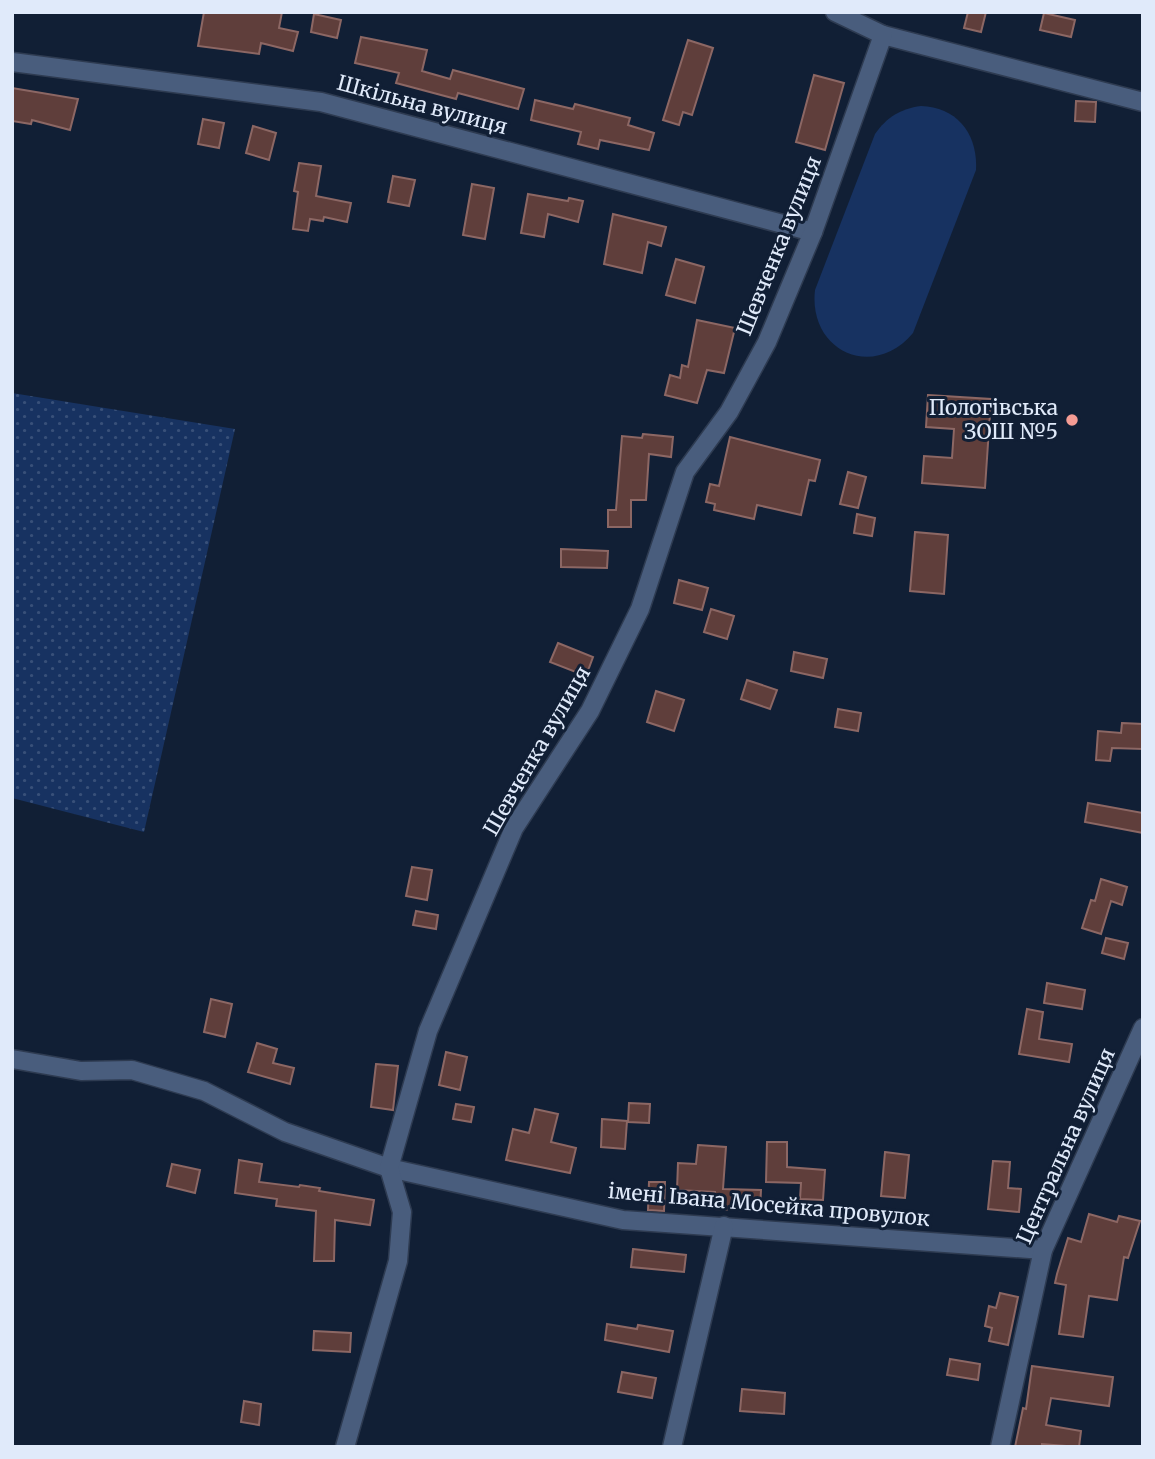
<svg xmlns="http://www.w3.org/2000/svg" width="1155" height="1459" font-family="Merriweather,serif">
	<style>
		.grass { fill: url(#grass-dots) }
		.pitch { fill: #173261 }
		.building { fill: #5f3e3b; stroke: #8c6764; stroke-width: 2 }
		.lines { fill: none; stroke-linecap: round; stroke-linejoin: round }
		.minor-casing { stroke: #2e3b51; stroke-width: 21 }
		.minor { stroke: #495d7d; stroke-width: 18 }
		.poi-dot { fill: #f59c94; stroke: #111f35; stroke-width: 2.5 }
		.labels { text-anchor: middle; stroke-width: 6; stroke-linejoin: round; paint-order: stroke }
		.street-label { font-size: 21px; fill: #e0eafa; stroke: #111f35 }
		.poi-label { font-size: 21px; fill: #e0eafa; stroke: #111f35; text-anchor: end }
	</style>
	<defs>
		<pattern id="grass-dots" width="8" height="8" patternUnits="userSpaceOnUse" patternTransform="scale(1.75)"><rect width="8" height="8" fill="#173261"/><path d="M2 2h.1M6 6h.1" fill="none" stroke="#385079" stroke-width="1.8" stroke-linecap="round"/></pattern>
	</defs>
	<rect width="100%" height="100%" fill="#111f35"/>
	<path class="grass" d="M12 393 235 429 144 832 12 798Z"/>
	<path class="pitch" d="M921 106C957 107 978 134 976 170L913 333C873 381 808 351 815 290L875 134C887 117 900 109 921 106Z"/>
	<g class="building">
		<path d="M204 12H282L279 28 298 32 293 51 261 43 259 54 198 46Z"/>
		<path d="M968 12H986L981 32 964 28Z"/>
		<path d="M1044 13 1075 20 1071 37 1040 30Z"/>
		<path d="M314 14 341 20 337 38 311 32Z"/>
		<path d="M361 37 427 50 422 71 450 79 453 70 524 89 518 109 458 93 456 99 396 83 399 73 355 63Z"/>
		<path d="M688 40 713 48 692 115 683 112 679 125 663 120Z"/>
		<path d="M814 75 844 83 825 150 796 142Z"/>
		<path d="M12 88 78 99 70 130 32 120 31 124 12 121Z"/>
		<path d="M535 100 573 109 575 104 630 118 628 125 654 133 649 150 600 140 598 149 578 144 581 132 531 120Z"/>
		<path d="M1076 101 1096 102 1095 122 1075 121Z"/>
		<path d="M203 119 224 123 219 148 198 144Z"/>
		<path d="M253 126 276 133 269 160 246 153Z"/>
		<path d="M299 163 321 166 316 196 351 203 347 222 324 217 323 221 310 219 308 231 293 229 298 192 294 191Z"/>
		<path d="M393 176 415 180 409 206 388 202Z"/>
		<path d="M472 184 494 188 485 239 463 235Z"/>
		<path d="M528 194 568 201 569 198 583 201 578 222 548 214 544 237 521 233Z"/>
		<path d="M613 214 666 227 661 246 648 242 642 273 604 264Z"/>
		<path d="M676 259 704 267 695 303 666 295Z"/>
		<path d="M697 320 735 328 724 373 707 370 697 403 665 395 670 375 680 378 682 365 688 367Z"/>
		<path d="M928 395 991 399 985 488 922 483 924 456 952 458 954 429 926 427Z"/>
		<path d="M643 434 673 437 671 457 649 454 646 500H631V527H608V510H616L622 436 642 438Z"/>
		<path d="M730 437 820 460 815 481 809 480 801 515 757 505 754 519 714 510 715 504 706 502 710 484 719 486Z"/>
		<path d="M848 472 866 477 858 508 840 504Z"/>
		<path d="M857 514 875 518 872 536 854 533Z"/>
		<path d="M915 532 948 535 944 594 910 591Z"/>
		<path d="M561 549 608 551 607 568 561 567Z"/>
		<path d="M679 580 708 588 702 610 674 603Z"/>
		<path d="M711 609 734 616 727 639 704 632Z"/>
		<path d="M558 643 593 657 586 676 550 662Z"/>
		<path d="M794 652 827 659 823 678 791 671Z"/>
		<path d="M747 680 777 690 770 709 741 699Z"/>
		<path d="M656 691 684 700 674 731 647 722Z"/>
		<path d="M838 709 861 713 858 731 835 727Z"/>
		<path d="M1122 723 1143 724V749L1112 748 1110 761 1096 760 1098 731 1121 733Z"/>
		<path d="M1088 803 1143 813V833L1085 822Z"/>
		<path d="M412 867 432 870 427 900 406 896Z"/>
		<path d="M1101 879 1127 887 1122 905 1111 901 1101 934 1082 928 1091 900 1095 901Z"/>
		<path d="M416 911 438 915 436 929 413 925Z"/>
		<path d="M1106 938 1128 943 1124 959 1102 953Z"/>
		<path d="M1047 983 1085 990 1082 1009 1044 1003Z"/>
		<path d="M211 999 232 1004 225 1037 204 1032Z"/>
		<path d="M1027 1009 1043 1012 1039 1039 1072 1044 1069 1062 1019 1054Z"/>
		<path d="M257 1043 277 1049 273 1063 294 1068 290 1084 248 1072Z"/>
		<path d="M446 1052 467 1057 460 1090 439 1085Z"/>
		<path d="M376 1064 398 1066 393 1110 371 1107Z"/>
		<path d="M629 1103 650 1104 649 1123 628 1122Z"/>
		<path d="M456 1104 474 1107 471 1122 453 1119Z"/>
		<path d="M535 1109 558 1114 551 1142 576 1148 570 1173 506 1160 513 1129 529 1133Z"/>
		<path d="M602 1119 627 1121 625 1149 601 1147Z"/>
		<path d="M767 1142H787V1167L825 1170 823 1200 800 1199 801 1183 766 1182Z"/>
		<path d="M698 1145 726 1147 723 1189 761 1190 760 1211 715 1209V1192L677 1190 678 1163 696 1164Z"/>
		<path d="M885 1152 909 1155 905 1198 881 1196Z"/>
		<path d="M239 1160 262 1164 259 1182 299 1187 300 1185 320 1188 319 1191 374 1200 370 1225 335 1220 334 1261H314L316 1211 276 1206 277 1199 235 1193Z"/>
		<path d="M993 1161 1010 1162 1008 1188 1021 1189 1019 1212 988 1209Z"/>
		<path d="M172 1164 200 1170 195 1193 167 1186Z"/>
		<path d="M649 1182H665L664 1211 648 1210Z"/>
		<path d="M1089 1214 1117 1222 1119 1216 1140 1221 1128 1258 1124 1257 1117 1300 1089 1296 1083 1337 1059 1334 1066 1285 1055 1283 1057 1274 1068 1238 1081 1242Z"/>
		<path d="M633 1249 686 1255 684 1272 631 1267Z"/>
		<path d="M1000 1293 1018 1297 1008 1345 989 1341 992 1328 985 1326 989 1306 996 1308Z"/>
		<path d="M607 1324 637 1329 638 1325 673 1331 669 1352 605 1340Z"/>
		<path d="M314 1331 351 1333 350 1352 313 1350Z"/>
		<path d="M950 1359 980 1364 978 1380 947 1375Z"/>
		<path d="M1032 1366 1113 1377 1109 1406 1051 1398 1046 1425 1081 1431 1079 1447 1042 1444V1447H1015L1023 1408 1026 1409Z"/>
		<path d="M622 1372 656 1378 652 1398 618 1392Z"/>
		<path d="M742 1389 785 1393 784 1414 740 1411Z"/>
		<path d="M244 1401 261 1404 259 1425 241 1422Z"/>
	</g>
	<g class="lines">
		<g class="minor-casing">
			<g id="minor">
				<path d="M883 35 1143 102"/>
				<path d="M12 62 321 102 813 232"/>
				<path d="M12 1059 81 1071 132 1070 204 1091 285 1132 389 1168 623 1220 1043 1250"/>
				<path d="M345 1447 398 1261 402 1212 389 1168 428 1031 514 828 590 711 640 609 685 472 729 412 767 342 813 232 883 35 835 12"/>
				<path d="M672 1447 724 1226"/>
				<path d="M1000 1447 1043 1250 1143 1028"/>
			</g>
		</g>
		<use href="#minor" class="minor"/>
	</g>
	<circle class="poi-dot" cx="1072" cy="420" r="7"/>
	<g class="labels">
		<g class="street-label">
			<text transform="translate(422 105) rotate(15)" y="7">Шкільна вулиця</text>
			<text transform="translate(779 246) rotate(-68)" y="7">Шевченка вулиця</text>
			<text transform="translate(537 751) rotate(-60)" y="7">Шевченка вулиця</text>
			<text transform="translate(1066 1146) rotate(-66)" y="7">Центральна вулиця</text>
			<text transform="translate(769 1205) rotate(5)" y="7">імені Івана Мосейка провулок</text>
		</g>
		<g class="poi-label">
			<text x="1058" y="415">Пологівська<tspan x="1058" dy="24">ЗОШ №5</tspan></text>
		</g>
	</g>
	<rect width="1155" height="1459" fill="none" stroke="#e0eafa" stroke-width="28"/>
</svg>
